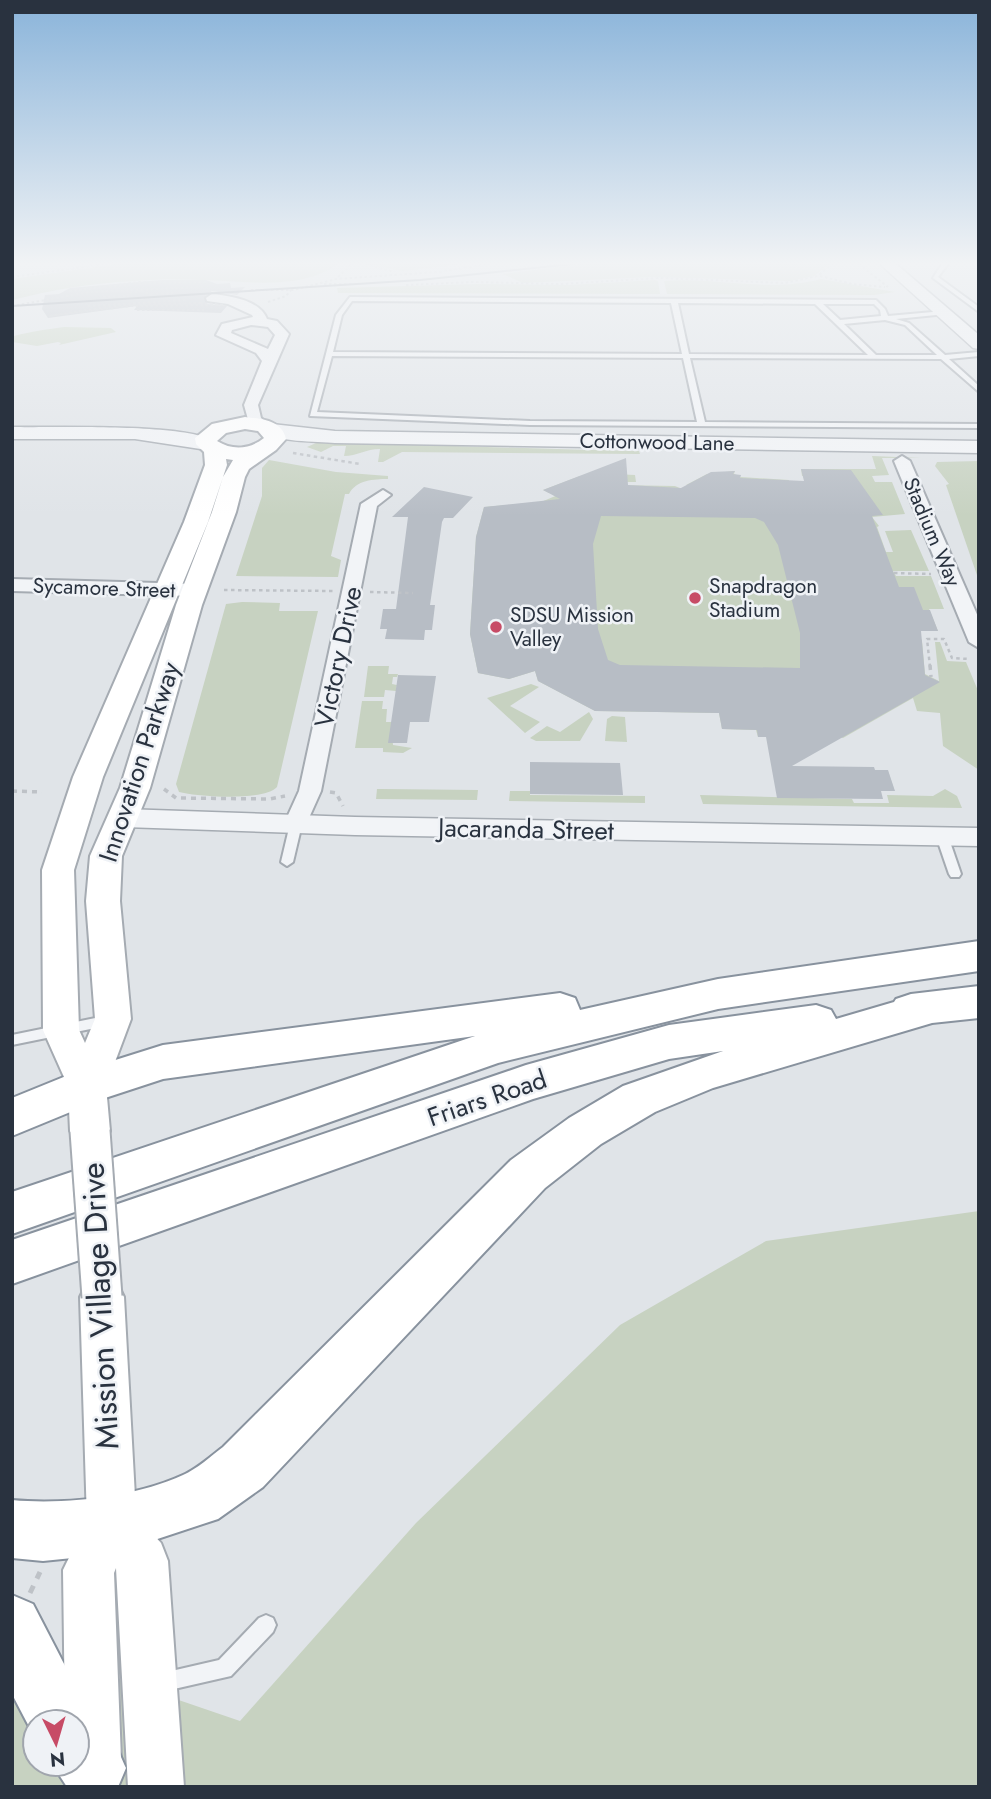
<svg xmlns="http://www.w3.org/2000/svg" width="991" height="1799" font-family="Jost,sans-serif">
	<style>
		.green { fill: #c7d2c1; fill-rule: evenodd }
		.building { fill: #b7bdc5; fill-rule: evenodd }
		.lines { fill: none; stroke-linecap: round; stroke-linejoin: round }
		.service-casing { stroke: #a5abb2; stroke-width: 4 }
		.minor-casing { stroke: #a5abb2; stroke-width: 4 }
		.tertiary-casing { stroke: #a5abb2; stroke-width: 3 }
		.secondary-casing { stroke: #a5abb2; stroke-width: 4 }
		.trunk-casing { stroke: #88929e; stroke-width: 4 }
		.path-far3 { stroke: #bec2c7; stroke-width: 2; stroke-dasharray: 2.5 2.5; stroke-linecap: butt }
		.path-far2 { stroke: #bec2c7; stroke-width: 2.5; stroke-dasharray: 3.5 3.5; stroke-linecap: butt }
		.path-far1 { stroke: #bec2c7; stroke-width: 3.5; stroke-dasharray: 5 5; stroke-linecap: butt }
		.path { stroke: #bec2c7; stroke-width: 5; stroke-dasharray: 8 8; stroke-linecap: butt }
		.service { fill: #f2f4f7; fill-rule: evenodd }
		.minor { fill: #f2f4f7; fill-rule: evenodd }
		.tertiary { fill: #f2f4f7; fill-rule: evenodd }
		.secondary { fill: #fff; fill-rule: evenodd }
		.trunk { fill: #fff; fill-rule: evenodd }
		.tram { stroke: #7a8491; stroke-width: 2 }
		.secondary-bridge-casing { stroke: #a5abb2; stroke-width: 43; stroke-linecap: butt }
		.path-bridge { stroke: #bec2c7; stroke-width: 2; stroke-dasharray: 2.5 2.5; stroke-linecap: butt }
		.secondary-bridge { stroke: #fff; stroke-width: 39 }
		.poi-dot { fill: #c74b66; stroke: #eff2f6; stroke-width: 2.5 }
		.labels { text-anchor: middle; stroke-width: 5; stroke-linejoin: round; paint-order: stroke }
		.far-street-label { font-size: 21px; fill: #29323f; stroke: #eff2f6 }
		.far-poi-label { font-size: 21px; fill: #29323f; stroke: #eff2f6; text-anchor: start }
		.street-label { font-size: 26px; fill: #29323f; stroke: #eff2f6 }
		.near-street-label { font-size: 32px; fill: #29323f; stroke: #eff2f6 }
	</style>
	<rect width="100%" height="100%" fill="#e0e4e8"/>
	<g class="green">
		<path d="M117 264H338C300 291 247 281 203 280 180 279 157 279 134 281 92 283 52 290 12 300V279Z"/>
		<path d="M368 264H463L402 271Z"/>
		<path d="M582 264H830L814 276 790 281 651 277 523 283 503 274Z"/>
		<path d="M821 279 895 292 874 295 667 294 664 281C717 277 769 293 821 279Z"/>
		<path d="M655 280 658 281 660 294 338 293 337 288 477 284 569 285Z"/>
		<path d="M64 327 111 328 116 332 59 345 61 343 58 342 37 346 12 342 14 336C33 331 44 330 64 327Z"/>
		<path d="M316 443C423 444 530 449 639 451L640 454 402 452 383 462H378L380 449C366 449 357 456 344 456L346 446H333L321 452 307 447Z"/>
		<path d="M872 456 921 458H882L889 475 872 476 875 482H892L905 514 872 517 879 526 877 527 886 552H893L885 531 911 530 929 571H893L896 576H931L944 609H929L938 631H918L922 641 925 674 939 681 935 642H940L947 661 966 662 979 693V770L943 746 940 713 917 711 913 698 843 738C832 733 775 737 758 737L756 730 722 729 719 713 595 711 538 681 535 671 509 679 478 673 470 634 476 537 484 507 541 502 565 492 549 493 543 490 580 476H593V473L635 475 636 482H609L614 485 675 486 682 489 710 487 686 485 707 474 735 471 734 474 741 477 789 480 788 484 839 476H802L801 469H876Z"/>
		<path d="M269 460 336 472 388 476V479C374 479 356 480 349 494H345L331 556 341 560 338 577 236 576 262 496V468Z"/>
		<path d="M979 461V581L946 485 949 484 935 466 937 462Z"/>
		<path d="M242 602 280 603 279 611H318L277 787C264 801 204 797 184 793L179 792 176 784 226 604Z"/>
		<path d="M368 666H389L388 674H398L397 677H393L392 684 397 685 396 691 385 690 384 697H364Z"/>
		<path d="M531 684 539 687 510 706 540 722 525 733 487 698Z"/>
		<path d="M362 701H383L382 709H387L386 722H391L393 745 412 748 403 753 383 752V748H355Z"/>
		<path d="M589 712 593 719 580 741H536L530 738 547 726 560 732Z"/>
		<path d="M612 716 625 717 627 742 605 741 607 719Z"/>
		<path d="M377 789H382L478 790 477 800 376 799Z"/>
		<path d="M945 789 957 796 962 808 703 804 700 795 852 799 854 803H889L887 795 933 796Z"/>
		<path d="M510 791H530V795L645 796V803L509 801Z"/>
		<path d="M979 1211V1787H12V1643L240 1721 416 1523 620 1325 766 1241ZM35 1722H77V1764H35Z"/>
	</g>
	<g class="building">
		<path d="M162 280H206L217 284 230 283 231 288 245 287 237 295 212 291 205 296 207 304 227 306 221 313 134 310 137 306 48 318 42 309 45 295 59 294 70 288Z"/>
		<path d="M626 458 628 485 681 488 711 472 735 471 733 474 741 475 740 478 804 481 801 469 851 470 883 515 872 516 899 587H914L923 610H930L938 631H921L925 675 940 682 792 766 874 767 875 770H888L895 791H881L883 799 777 798 766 737H758L757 730 722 729 719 713 595 711 538 681 535 671 509 679 478 673 470 634 476 537 484 507 560 499 543 490ZM601 516 755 518 764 522 778 545 800 633V668L620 665 608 660 598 629 593 544Z"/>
		<path d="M424 487 473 497 453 518H444L442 522 430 605H435L432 630H425L424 640 385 639 387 629H380L383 609H396L408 517H392Z"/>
		<path d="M398 675 436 676 429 722H410L407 743H388Z"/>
		<path d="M530 762 620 763 623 795 530 794Z"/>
	</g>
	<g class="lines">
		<g class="service-casing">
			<g id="service">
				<path d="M942 264H948L938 277 979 307V312L933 278Z"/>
				<path d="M350 297 876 300 885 309 888 316 944 311 947 313 946 314 896 319 909 323 945 355 979 352V356L949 359 979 386V392L941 359 690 358 705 422 979 424V428L530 425 310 416 336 315ZM352 301 671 303 682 354 333 352 342 315ZM678 303 815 304 868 355 689 354ZM823 304H874L880 310 881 316 840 320ZM885 320 905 325 937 355H876L844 324ZM332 356 683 358 697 422 530 421 317 412Z"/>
				<path d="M296 820 302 824 293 862 287 866 281 862 290 824Z"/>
				<path d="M942 832 948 836 961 874 959 877H951L949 874 936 836Z"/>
				<path d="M110 1015 115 1016 117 1020 115 1024 12 1045V1035Z"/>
				<path d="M266 1615 273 1618 276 1625 273 1632 231 1676 161 1692 154 1689 151 1682 154 1675 219 1660 259 1618Z"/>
			</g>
		</g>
		<g class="minor-casing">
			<g id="minor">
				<path d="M212 294C230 296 260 300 267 319L277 321 289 334 258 405 261 418 272 426 269 429H259L249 423 244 405 262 361 256 353 216 335 222 324 253 317 252 315 228 304 207 301 206 298ZM251 325 268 327 275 335 268 349 231 333 232 330Z"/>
				<path d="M902 456 910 461 979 619V648L969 642 894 461Z"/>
				<path d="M383 490 391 495 377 506 321 791 304 829 296 832 288 829 284 824 299 791 361 504Z"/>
				<path d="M12 579 195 584 204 590 195 596 12 591Z"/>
			</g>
		</g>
		<g class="tertiary-casing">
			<g id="tertiary">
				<path d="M880 264H896L979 335V349L973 348Z"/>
				<path d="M272 424 335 431 979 441V453L335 443C317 441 274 443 263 430L265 426Z"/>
				<path d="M12 427C46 428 199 422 217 444L207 450 135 439H12Z"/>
				<path d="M124 809 355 817 979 828V846L355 835 124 827 114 824 110 818 114 812Z"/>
			</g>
		</g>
		<g class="secondary-casing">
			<g id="secondary">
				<path d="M245 417C261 419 282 420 286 439L276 450 249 469 245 477 236 512 202 605 150 788 122 856 120 901 131 1019 106 1086 110 1131 104 1142 90 1147 76 1142 70 1131 68 1086 43 1030 42 870 73 777 184 522 205 465 204 452 196 444 195 438 212 424ZM245 429 258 431 264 438C250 449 233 451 217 441L226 433ZM226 459 233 460 223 477 212 512 176 605 120 788 90 856 86 901 95 1019 85 1043 79 1030 74 870 103 777 208 522 227 465Z"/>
				<path d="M102 1277 117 1283 124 1297 136 1515 161 1543 168 1561 184 1787H128L116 1568 114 1573 121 1760 113 1780 96 1787 73 1780 67 1764H77V1722H65L63 1570 87 1521 80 1297 87 1283Z"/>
			</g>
		</g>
		<g class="trunk-casing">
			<g id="trunk">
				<path d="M979 941V971L718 1009 498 1063 12 1234V1192L475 1036 163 1079 102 1099 12 1136V1098L71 1074 163 1045 560 993 575 998 580 1010 718 979Z"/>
				<path d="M979 986V1018L932 1023 713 1088 655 1112 601 1144 545 1188 263 1487 218 1519 112 1554 43 1561 12 1558V1500C64 1505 135 1497 183 1475 197 1469 211 1456 223 1447L511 1160 569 1118 623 1086 723 1051 669 1059 533 1099 12 1284V1240L526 1065 669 1025 816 1005 831 1010 836 1019 894 1002 896 999 911 994Z"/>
				<path d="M12 1595 33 1604 92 1718C110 1726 118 1751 126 1768L118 1787H67L54 1767 53 1764H77V1722H35V1738L12 1694Z"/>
			</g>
		</g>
		<g class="path-far3">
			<path d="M365 264 394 272"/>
			<path d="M859 264 888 287"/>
			<path d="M820 276 852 284 885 287"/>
			<path d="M12 277 106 264"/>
			<path d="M338 277 352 264"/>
			<path d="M324 284H353"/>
			<path d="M406 285 473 282 560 284 660 278 784 283 818 276 832 264"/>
			<path d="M251 290H294L336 279 437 272 488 264"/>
			<path d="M69 291 139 282H206"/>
			<path d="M141 291 151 294 143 299 128 297 129 293Z"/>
			<path d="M151 294 173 293"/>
			<path d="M103 297 128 296"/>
			<path d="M268 302 286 296 291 290"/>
			<path d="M200 303 224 305 131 306 49 316 121 305Z"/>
			<path d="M12 306 90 292 205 287"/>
			<path d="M88 306 187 300"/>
			<path d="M137 310H204"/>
		</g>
		<g class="path-far2">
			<path d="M293 453 360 464"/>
			<path d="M894 573 931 574"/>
			<path d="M224 590 333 591"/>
			<path d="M370 592 413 593"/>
			<path d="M930 667 927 639H944L952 658 969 659"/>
		</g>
		<g class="path-far1">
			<path d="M930 665 931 677"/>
			<path d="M164 789 176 798 270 799 285 796"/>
			<path d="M12 791 42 792"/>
			<path d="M330 792 336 793 343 806"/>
		</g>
		<path class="path" d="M30 1593 40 1572"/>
		<use href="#service" class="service"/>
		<use href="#minor" class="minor"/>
		<use href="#tertiary" class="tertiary"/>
		<use href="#secondary" class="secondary"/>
		<use href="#trunk" class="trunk"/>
		<path class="tram" d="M12 306 420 280 572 264"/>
		<g class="secondary-bridge-casing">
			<path id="secondary-bridge" d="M90 1131 102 1297"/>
		</g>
		<path class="path-bridge" d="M69 291 138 284 206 282"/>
		<use href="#secondary-bridge" class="secondary-bridge"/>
	</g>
	<linearGradient id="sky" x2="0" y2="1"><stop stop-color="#8ab4da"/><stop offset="0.51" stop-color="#f1f3f5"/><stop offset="1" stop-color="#f1f3f5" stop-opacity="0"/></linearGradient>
	<rect width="991" height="516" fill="url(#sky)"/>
	<g class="poi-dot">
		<circle cx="695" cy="598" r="7"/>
		<circle cx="496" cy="627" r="7"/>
	</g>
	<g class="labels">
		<g class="far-street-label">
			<text transform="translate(657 442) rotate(1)" y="7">Cottonwood Lane</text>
			<text transform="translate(932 532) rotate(67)" y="7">Stadium Way</text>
			<text transform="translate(104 588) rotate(2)" y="7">Sycamore Street</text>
		</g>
		<g class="far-poi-label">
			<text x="709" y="593">Snapdragon<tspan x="709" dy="24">Stadium</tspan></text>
			<text x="510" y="622">SDSU Mission<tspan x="510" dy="24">Valley</tspan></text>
		</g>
		<g class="street-label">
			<text transform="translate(338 657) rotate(-78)" y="9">Victory Drive</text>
			<text transform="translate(139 762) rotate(-72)" y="9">Innovation Parkway</text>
			<text transform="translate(526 829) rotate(1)" y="9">Jacaranda Street</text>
			<text transform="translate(487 1098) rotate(-19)" y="9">Friars Road</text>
		</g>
		<g class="near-street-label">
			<text transform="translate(100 1306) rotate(-93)" y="11">Mission Village Drive</text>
		</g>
	</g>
	<rect width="991" height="1799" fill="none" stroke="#29323f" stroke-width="28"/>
	<g transform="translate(56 1743) rotate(175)"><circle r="33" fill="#eff2f6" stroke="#a0a5ad" stroke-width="2"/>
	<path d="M0-5L12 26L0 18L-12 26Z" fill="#c74b66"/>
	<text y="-10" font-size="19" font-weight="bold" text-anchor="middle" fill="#29323f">N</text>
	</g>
</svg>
